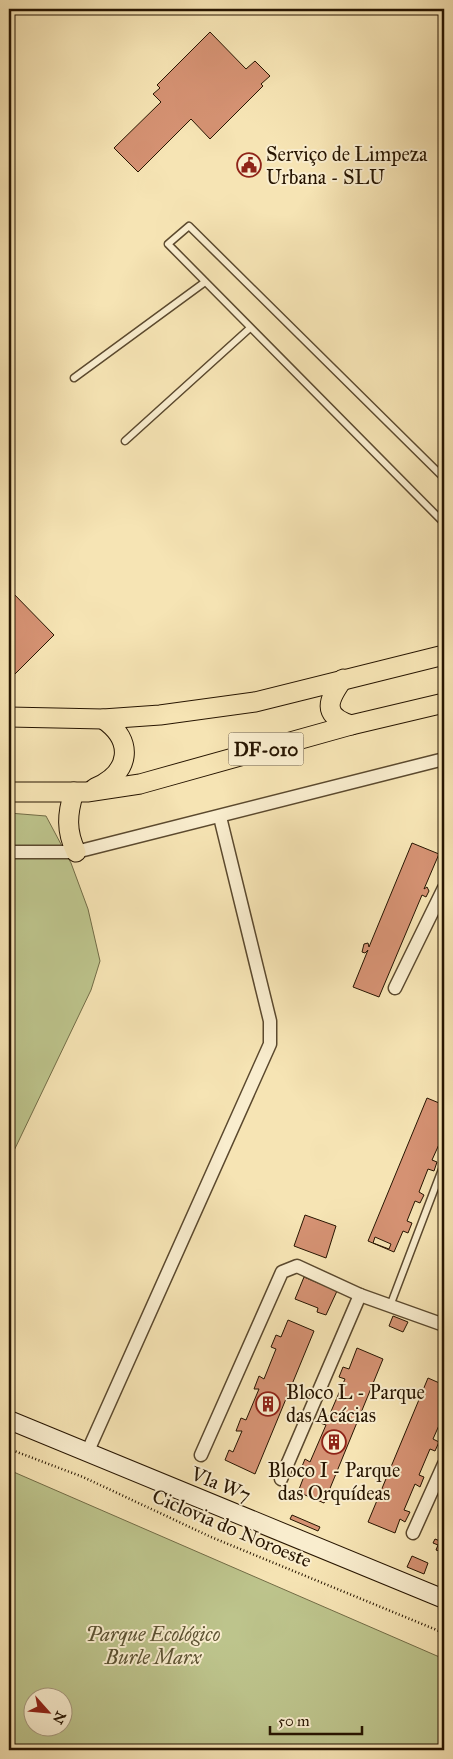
<svg xmlns="http://www.w3.org/2000/svg" width="453" height="1759" font-family="'IM FELL Great Primer',serif">
	<style>
		.green { fill: #bdc48c; stroke: #726c46; fill-rule: evenodd }
		.building { fill: #d59273; stroke: #271501; fill-rule: evenodd }
		.lines { fill: none; stroke-linecap: round; stroke-linejoin: round }
		.service-casing { stroke: #5b492e; stroke-width: 9 }
		.minor-casing { stroke: #5b492e; stroke-width: 15 }
		.secondary-casing { stroke: #271501; stroke-width: 20 }
		.primary-casing { stroke: #271501; stroke-width: 21 }
		.path { stroke: #271501; stroke-width: 2.5; stroke-dasharray: 1 2.5; stroke-linecap: butt }
		.service { stroke: #f9edce; stroke-width: 6 }
		.minor { stroke: #f9edce; stroke-width: 12 }
		.secondary { stroke: #f9edce; stroke-width: 18 }
		.primary { stroke: #f6e4b4; stroke-width: 19 }
		.labels { text-anchor: middle; stroke-width: 4; stroke-linejoin: round; paint-order: stroke }
		.shield { fill: #f9edce; stroke: #66563e; stroke-width: 1 }
		.shield-label { font-size: 19px; font-weight: bold; fill: #271501 }
		.poi-label { font-size: 20px; fill: #271501; stroke: #f9edce; text-anchor: start }
		.street-label { font-size: 20px; fill: #271501; stroke: #f9edce }
		.park-label { font-size: 20px; font-style: italic; fill: #5c5232; stroke: #f9edce }
	</style>
	<rect width="100%" height="100%" fill="#f6e4b4"/>
	<filter id="stains"><feTurbulence type="fractalNoise" baseFrequency=".004" numOctaves="4"/><feColorMatrix values="0 0 0 0 .2 0 0 0 0 .09 0 0 0 0 .02 0 0 0 .5 -.17"/></filter>
	<radialGradient id="worn" r=".72"><stop offset=".6" stop-color="#630" stop-opacity="0"/><stop offset="1" stop-color="#630" stop-opacity=".3"/></radialGradient>
	<g class="green">
		<path d="M9 813 46 816 71 863 88 909 100 961 91 990 9 1161Z"/>
		<path d="M9 1470 444 1659V1750H9ZM32 1696H62V1726H32Z"/>
	</g>
	<g class="building">
		<path d="M210 32 246 69 255 61 270 76 261 84 263 86 210 139 191 119 138 172 114 148 161 102 153 94 160 88 157 85Z"/>
		<path d="M9 589 54 635 14 675 9 674Z"/>
		<path d="M412 843 439 854 424 889 427 887 429 891 426 897 422 895 379 997 353 987 368 950 365 953 362 952 364 944 368 943 369 947Z"/>
		<path d="M427 1098 444 1105V1141L441 1140 432 1160 437 1162 434 1171 428 1169 419 1192 424 1195 420 1203 415 1201 407 1221 412 1223 408 1233 403 1231 394 1252 368 1241ZM375 1237 391 1244 389 1249 373 1243Z"/>
		<path d="M305 1215 336 1226 326 1258 294 1246Z"/>
		<path d="M304 1277 337 1291 326 1315 317 1312 318 1308 295 1299Z"/>
		<path d="M393 1316 408 1322 403 1332 389 1326Z"/>
		<path d="M288 1320 314 1331 255 1474 225 1460 229 1450 233 1452 242 1431H236L241 1418 246 1420 259 1389H254L259 1376 264 1379 276 1349 271 1347 276 1335 281 1337Z"/>
		<path d="M357 1348 383 1359 324 1503 298 1492 306 1471 301 1469 305 1459 310 1462 326 1425 320 1423 324 1413 329 1416 345 1379 339 1377 343 1367 349 1369Z"/>
		<path d="M428 1378 444 1385V1414L433 1439 439 1442 435 1451 430 1449 419 1475 424 1477 420 1487 415 1484 404 1510 410 1512 405 1522 400 1519 395 1533 368 1522Z"/>
		<path d="M292 1515 320 1527 318 1531 290 1519Z"/>
		<path d="M444 1530V1553L436 1550 438 1545 433 1543 435 1539 440 1541Z"/>
		<path d="M412 1556 428 1563 424 1574 407 1567Z"/>
	</g>
	<g class="lines">
		<g class="service-casing">
			<g id="service">
				<path d="M74 378 205 282"/>
				<path d="M125 441 250 328"/>
				<path d="M444 478 189 226 168 244 444 523"/>
				<path d="M390 1306 444 1164"/>
			</g>
		</g>
		<g class="minor-casing">
			<g id="minor">
				<path d="M9 852H76L444 759"/>
				<path d="M395 988 444 888"/>
				<path d="M87 1453 270 1044V1021L220 817"/>
				<path d="M201 1455 282 1272 297 1266 360 1295 444 1325"/>
				<path d="M281 1479 360 1295"/>
				<path d="M413 1533 444 1464"/>
			</g>
		</g>
		<g class="secondary-casing">
			<path id="secondary" d="M9 1420 444 1599"/>
		</g>
		<g class="primary-casing">
			<g id="primary">
				<path d="M343 679C328 700 321 715 351 725"/>
				<path d="M9 717 103 719 160 715 255 702 444 655"/>
				<path d="M95 788C130 773 135 741 103 719"/>
				<path d="M9 792H87L140 784 351 725 444 703"/>
				<path d="M74 792C67 814 66 831 76 852"/>
			</g>
		</g>
		<path class="path" d="M9 1449 83 1477 211 1537 444 1633"/>
		<use href="#service" class="service"/>
		<use href="#minor" class="minor"/>
		<use href="#secondary" class="secondary"/>
		<use href="#primary" class="primary"/>
	</g>
	<defs>
		<g id="civic-ring" transform="scale(1.25)"><circle r="9.5" fill="#f9edce" stroke="#8f2418" stroke-width="1.5"/><path d="M-.6-6.5H3V-4.5H.6V-3L4-1V1h2V6H-6V1h2V-1L-.6-3ZM-1.2 2.5V6h2.4V2.5Z" fill="#8f2418"/></g>
		<g id="building-ring" transform="scale(1.25)"><circle r="9.5" fill="#f9edce" stroke="#8f2418" stroke-width="1.5"/><path d="M-4-6H4V6H1V3H-1V6H-4ZM-2.5-4.3h1.7v1.8h-1.7ZM.8-4.3h1.7v1.8H.8ZM-2.5-1h1.7V.8h-1.7ZM.8-1h1.7V.8H.8Z" fill="#8f2418"/></g>
	</defs>
	<g fill-rule="evenodd">
		<use href="#civic-ring" x="249" y="165"/>
		<use href="#building-ring" x="268" y="1404"/>
		<use href="#building-ring" x="334" y="1442"/>
	</g>
	<g class="labels">
		<rect class="shield" x="228.5" y="732.5" width="75" height="33" rx="4"/>
		<g class="shield-label">
			<text x="266" y="756">DF-010</text>
		</g>
		<g class="poi-label">
			<text x="266" y="161">Serviço de Limpeza<tspan x="266" dy="23">Urbana - SLU</tspan></text>
			<text x="286" y="1399">Bloco L - Parque<tspan x="286" dy="23">das Acácias</tspan></text>
			<text x="334" y="1477" text-anchor="middle">Bloco I - Parque<tspan x="334" dy="23">das Orquídeas</tspan></text>
		</g>
		<g class="street-label">
			<text transform="translate(221 1484) rotate(22)" y="7">Vla W7</text>
			<text transform="translate(232 1528) rotate(23)" y="7">Ciclovia do Noroeste</text>
		</g>
		<g class="park-label">
			<text x="153" y="1641">Parque Ecológico<tspan x="153" dy="23">Burle Marx</tspan></text>
		</g>
	</g>
	<rect width="453" height="1759" fill="none" stroke="#f6e4b4" stroke-width="30"/>
	<rect x="10" y="10" width="433" height="1739" fill="none" stroke="#271501" stroke-width="2.5"/>
	<rect x="15" y="15" width="423" height="1729" fill="none" stroke="#271501"/>
	<g transform="translate(48 1712) rotate(117)"><circle r="24" fill="#f9edce" stroke="#a5977c"/>
	<path d="M0-4L9 19L0 12L-9 19Z" fill="#8f2418"/>
	<text y="-8" font-size="14" font-weight="bold" text-anchor="middle" fill="#271501">N</text>
	</g>
	<path d="M270 1726v8h92v-8" fill="none" stroke="#271501" stroke-width="2.5"/>
	<text x="278" y="1726" font-size="15" fill="#271501" stroke="#f9edce" stroke-width="4" paint-order="stroke">50 m</text>
	<rect width="100%" height="100%" filter="url(#stains)"/>
	<rect width="100%" height="100%" fill="url(#worn)"/>
</svg>
